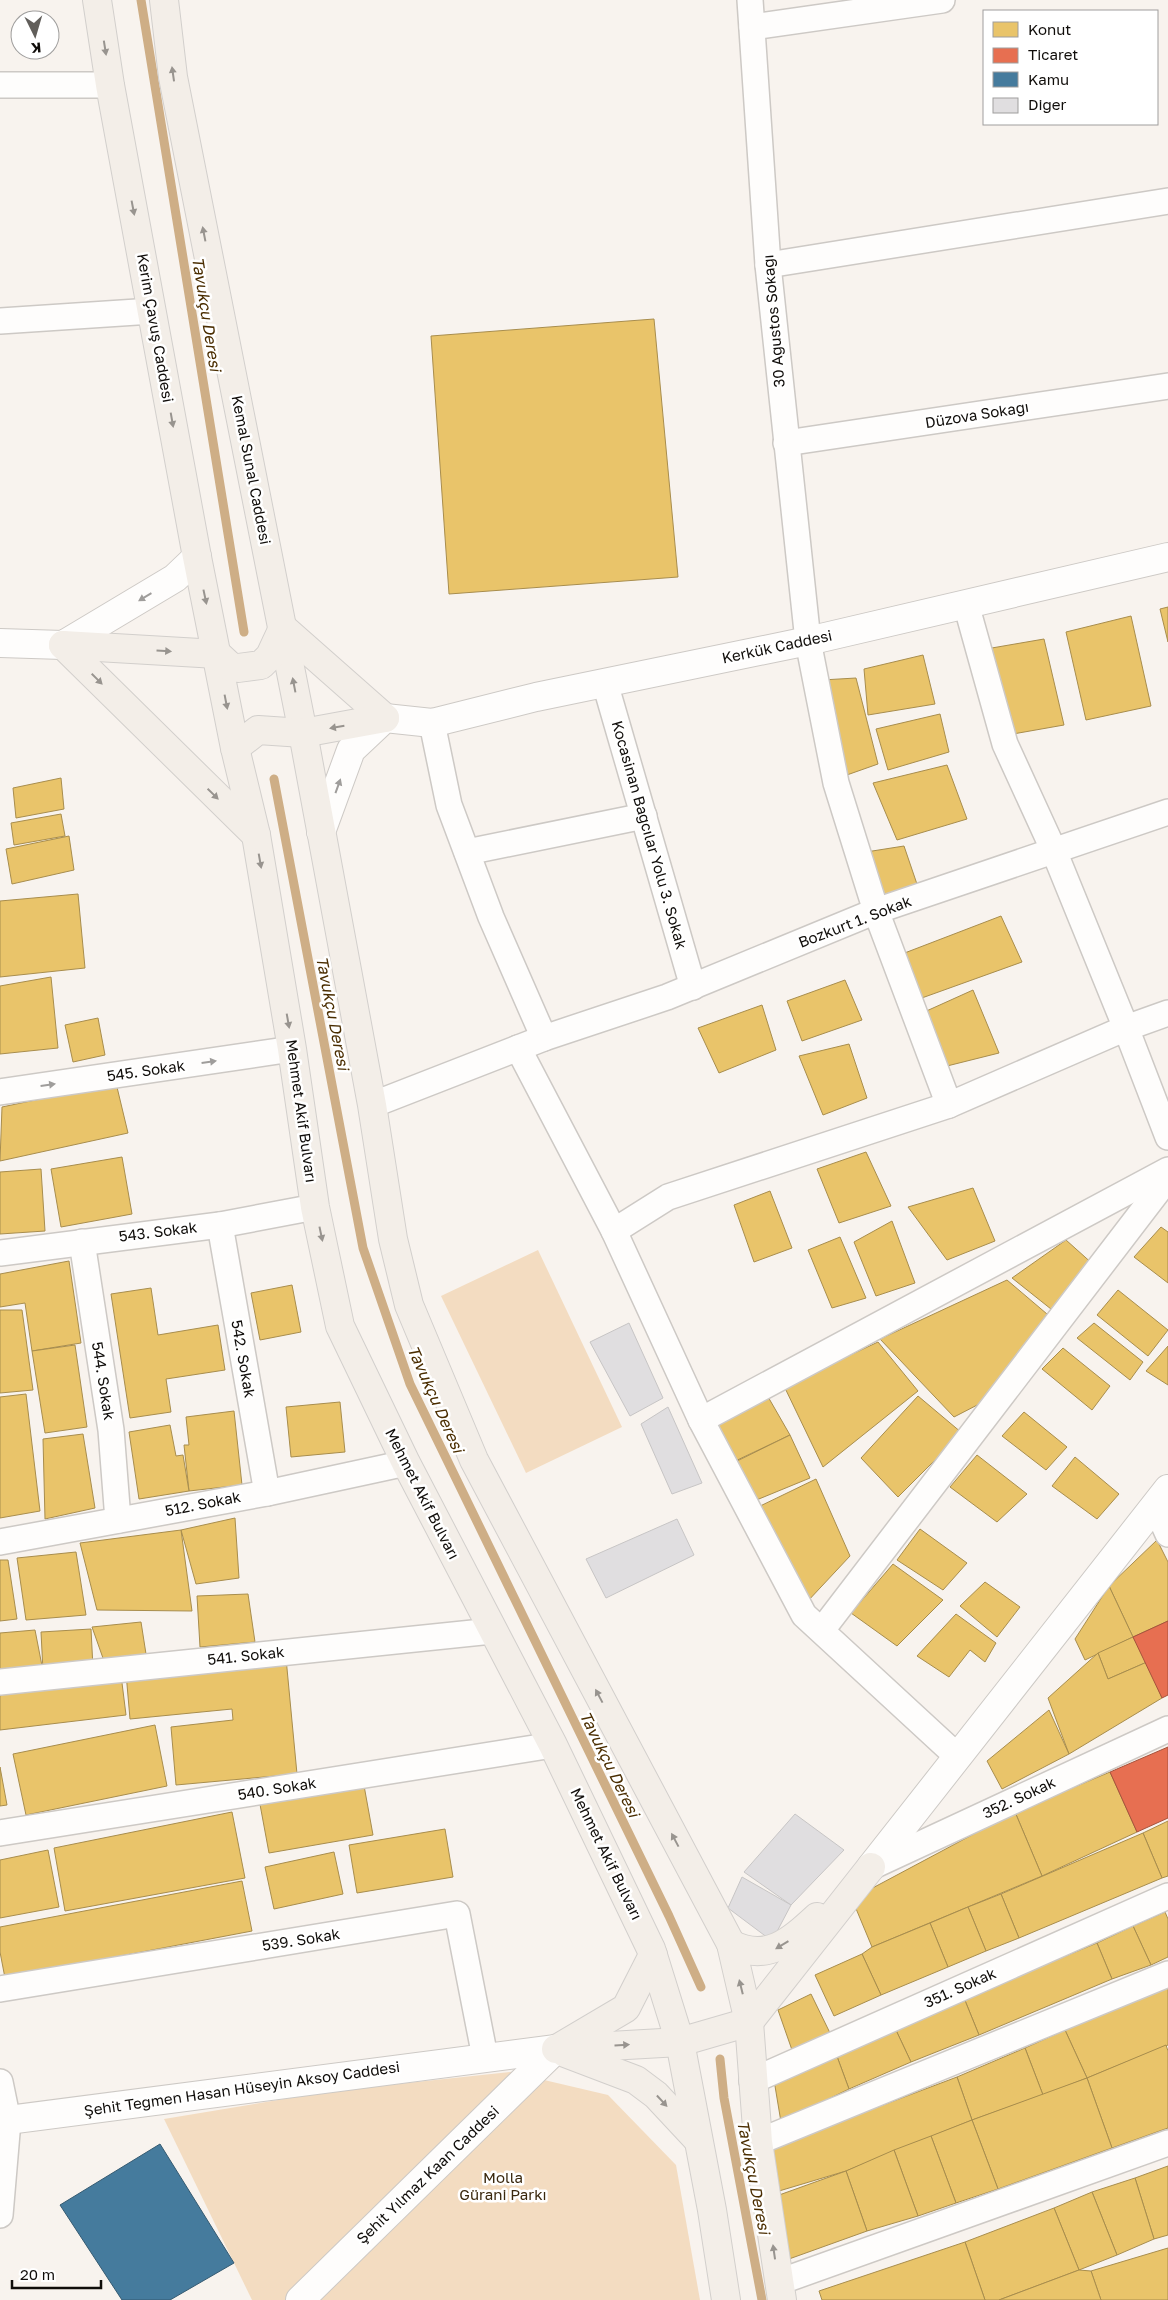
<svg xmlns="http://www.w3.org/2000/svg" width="1168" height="2300" font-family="'Golos Text',sans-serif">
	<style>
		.green { fill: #f3dcc1 }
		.homes { fill: #e9c46a; stroke: #a88d4d }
		.shops { fill: #e76f51; stroke: #a6523c }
		.public { fill: #457b9d; stroke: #355a71 }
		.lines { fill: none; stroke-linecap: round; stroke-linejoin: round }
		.stream { stroke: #ceae86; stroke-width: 9 }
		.building { fill: #e0dee0; stroke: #c7c5c5 }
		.street-casing { stroke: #cdc9c5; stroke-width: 28 }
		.secondary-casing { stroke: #cdc9c5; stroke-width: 30 }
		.primary-casing { stroke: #d2cfcc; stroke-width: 30 }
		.street { stroke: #fefdfc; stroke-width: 25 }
		.secondary { stroke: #fefdfc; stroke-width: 28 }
		.primary { stroke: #f3eee8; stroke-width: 28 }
		.oneway { fill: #98948f }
		.oneway2 { fill: #9f9d9b }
		.labels { text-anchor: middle; stroke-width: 5; stroke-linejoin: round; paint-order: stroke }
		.street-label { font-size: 15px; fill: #100d0a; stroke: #fff }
		.park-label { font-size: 15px; fill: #3a280e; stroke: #fff }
		.water-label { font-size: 16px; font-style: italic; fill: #4a2d00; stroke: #fff }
	</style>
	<rect width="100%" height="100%" fill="#f8f3ee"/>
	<g class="green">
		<path d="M538 1250 622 1427 526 1473 441 1296Z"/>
		<path d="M510 2072 608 2095 676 2165 700 2300H252L164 2119 332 2091Z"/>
	</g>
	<g class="homes">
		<path d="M654 319 678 577 449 594 431 336Z"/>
		<path d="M1168 607V642L1160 609Z"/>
		<path d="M1131 616 1151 706 1086 720 1066 632Z"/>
		<path d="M1044 639 1064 725 1013 734 986 649Z"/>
		<path d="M923 655 935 704 868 715 864 669Z"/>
		<path d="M856 678 878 764 844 776 822 680Z"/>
		<path d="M940 714 949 752 888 770 876 729Z"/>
		<path d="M947 765 967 819 897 840 873 783Z"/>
		<path d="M61 778 64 809 16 818 13 788Z"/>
		<path d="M61 814 65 836 14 845 11 823Z"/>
		<path d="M69 836 74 870 12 884 6 849Z"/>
		<path d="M904 846 919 890 881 902 866 852Z"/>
		<path d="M78 894 85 968 0 977V901Z"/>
		<path d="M1001 916 1022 962 919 999 902 954Z"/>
		<path d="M51 977 58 1048 0 1054V986Z"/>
		<path d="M845 980 862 1020 802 1041 787 1001Z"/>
		<path d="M973 990 999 1053 943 1067 922 1013Z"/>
		<path d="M762 1005 776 1050 719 1073 698 1028Z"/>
		<path d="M98 1018 105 1055 73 1062 65 1025Z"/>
		<path d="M849 1044 867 1098 823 1115 799 1056Z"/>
		<path d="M116 1083 128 1133 0 1161 2 1107Z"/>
		<path d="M866 1152 891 1206 839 1223 817 1169Z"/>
		<path d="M122 1157 132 1214 61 1227 51 1169Z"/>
		<path d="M41 1169 45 1231 0 1234V1172Z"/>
		<path d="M973 1188 995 1241 947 1260 908 1207Z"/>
		<path d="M770 1191 792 1248 754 1262 734 1205Z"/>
		<path d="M892 1221 915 1283 876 1296 854 1242Z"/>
		<path d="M1161 1227 1168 1232V1283L1134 1257Z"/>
		<path d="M840 1237 866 1298 832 1308 808 1250Z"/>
		<path d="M1066 1240 1095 1266 1056 1313 1012 1278Z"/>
		<path d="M69 1261 81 1343 32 1351 25 1303 0 1307V1274Z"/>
		<path d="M1007 1280 1047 1314 985 1401 954 1417 880 1339Z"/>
		<path d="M292 1285 301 1332 260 1340 251 1293Z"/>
		<path d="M151 1288 158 1335 218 1325 225 1370 166 1379 171 1412 130 1418 111 1294Z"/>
		<path d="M1118 1290 1168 1330 1148 1356 1097 1315Z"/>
		<path d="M0 1310H22L33 1390 0 1393Z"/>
		<path d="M1094 1323 1143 1362 1130 1380 1077 1338Z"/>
		<path d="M878 1342 918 1391 823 1467 784 1386Z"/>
		<path d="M75 1345 87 1427 45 1433 32 1351Z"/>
		<path d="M1168 1346V1385L1146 1371Z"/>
		<path d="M1063 1348 1110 1386 1092 1410 1042 1369Z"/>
		<path d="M26 1394 40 1511 0 1518V1397Z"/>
		<path d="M767 1395 790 1435 729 1464 711 1425Z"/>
		<path d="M918 1396 962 1433 898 1497 861 1458Z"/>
		<path d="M340 1402 345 1452 291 1457 286 1407Z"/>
		<path d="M234 1411 242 1485 189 1491 184 1445H189L186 1417Z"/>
		<path d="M1024 1412 1067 1447 1046 1470 1002 1436Z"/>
		<path d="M170 1425 176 1456 183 1455 189 1491 139 1499 129 1432Z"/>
		<path d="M83 1434 95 1508 45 1519 43 1439Z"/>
		<path d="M790 1435 810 1478 754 1501 735 1462Z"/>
		<path d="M977 1455 1027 1494 997 1522 950 1487Z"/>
		<path d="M1075 1457 1119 1494 1097 1519 1052 1486Z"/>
		<path d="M816 1479 850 1556 806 1603 754 1509Z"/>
		<path d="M235 1518 239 1578 196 1584 181 1530Z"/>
		<path d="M920 1529 967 1563 943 1590 897 1560Z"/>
		<path d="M181 1530 192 1611 97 1610 80 1543Z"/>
		<path d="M1157 1540 1168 1562V1621L1133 1637 1109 1586Z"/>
		<path d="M76 1552 86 1615 26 1620 17 1558Z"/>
		<path d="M0 1560H8L17 1619 0 1621Z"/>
		<path d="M893 1564 943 1600 897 1646 851 1613Z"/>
		<path d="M985 1582 1020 1607 997 1637 960 1606Z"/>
		<path d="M1109 1586 1133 1637 1085 1660 1075 1639Z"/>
		<path d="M248 1594 255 1642 200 1647 197 1596Z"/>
		<path d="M956 1614 996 1643 985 1662 970 1650 949 1677 917 1656Z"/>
		<path d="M141 1622 146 1654 104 1661 92 1627Z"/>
		<path d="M91 1629 93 1668 43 1671 41 1632Z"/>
		<path d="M35 1630 43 1671 0 1675V1633Z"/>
		<path d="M1133 1637 1147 1662 1108 1679 1098 1653Z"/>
		<path d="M1098 1653 1108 1679 1147 1662 1162 1698 1069 1754 1048 1698Z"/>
		<path d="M286 1658 297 1774 176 1785 171 1727 233 1720 232 1709 130 1719 126 1673Z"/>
		<path d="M121 1675 126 1715 0 1730V1690Z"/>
		<path d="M1049 1710 1069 1754 1002 1789 987 1761Z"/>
		<path d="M155 1725 167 1786 26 1815 13 1754Z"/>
		<path d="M0 1767 7 1805 0 1806Z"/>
		<path d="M1110 1772 1137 1832 1042 1876 1015 1812Z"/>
		<path d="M363 1780 373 1835 269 1853 259 1799Z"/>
		<path d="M232 1812 245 1878 65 1911 54 1848Z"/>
		<path d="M1015 1812 1042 1876 872 1947 852 1899Z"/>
		<path d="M1168 1821V1876L1162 1878 1143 1833Z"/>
		<path d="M445 1829 453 1877 357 1893 349 1845Z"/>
		<path d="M1143 1833 1162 1878 1019 1938 1001 1894Z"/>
		<path d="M48 1850 59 1907 0 1918V1860Z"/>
		<path d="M334 1852 343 1894 274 1909 265 1867Z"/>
		<path d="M242 1881 252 1931 5 1978 0 1952V1927Z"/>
		<path d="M1001 1894 1019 1938 986 1951 968 1907Z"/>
		<path d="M968 1907 986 1951 948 1967 930 1923Z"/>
		<path d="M1165 1912 1168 1919V1957L1151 1965 1133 1926Z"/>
		<path d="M930 1923 948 1967 881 1995 862 1954 872 1947Z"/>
		<path d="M1133 1926 1151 1965 1112 1979 1097 1943Z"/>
		<path d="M1097 1943 1112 1979 979 2035 964 1998Z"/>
		<path d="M862 1954 881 1995 834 2016 815 1975Z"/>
		<path d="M1168 1987V2045L1087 2078 1065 2030Z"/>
		<path d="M811 1994 830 2033 792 2050 778 2010Z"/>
		<path d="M964 1998 979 2035 911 2062 895 2028Z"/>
		<path d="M895 2028 911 2062 849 2089 835 2051Z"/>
		<path d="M1065 2030 1087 2078 1043 2095 1025 2048Z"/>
		<path d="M1166 2045 1168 2051V2128L1112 2148 1087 2078Z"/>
		<path d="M1025 2048 1043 2095 972 2120 957 2077Z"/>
		<path d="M835 2051 849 2089 781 2122 773 2074Z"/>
		<path d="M957 2077 972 2120 846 2171 779 2191 764 2150Z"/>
		<path d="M1087 2078 1112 2148 998 2189 972 2120Z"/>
		<path d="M972 2120 998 2189 956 2203 931 2136Z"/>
		<path d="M931 2136 956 2203 918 2216 894 2150Z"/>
		<path d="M894 2150 918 2216 867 2231 846 2171Z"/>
		<path d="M1168 2166V2235L1154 2239 1135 2178Z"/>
		<path d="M846 2171 867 2231 789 2259 768 2199Z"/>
		<path d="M1135 2178 1154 2239 1117 2255 1092 2192Z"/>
		<path d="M1092 2192 1117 2255 1079 2270 1054 2208Z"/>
		<path d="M1054 2208 1079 2270 999 2300H985L965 2242Z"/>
		<path d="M965 2242 985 2300H822L819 2291Z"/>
		<path d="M1168 2248V2300H1101L1091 2271Z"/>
		<path d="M1079 2270 1091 2271 1101 2300H999Z"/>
	</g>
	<g class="shops">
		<path d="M1168 1621V1695L1162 1698 1133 1637Z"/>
		<path d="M1168 1747V1818L1137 1832 1110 1772Z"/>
	</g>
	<path class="public" d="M160 2144 234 2263 170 2300H122L60 2205Z"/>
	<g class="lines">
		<g class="stream">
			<path d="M141 0 244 632"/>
			<path d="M274 779 363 1248 410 1384 669 1916 701 1987"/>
			<path d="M720 2059 724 2098 762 2300"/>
		</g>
	</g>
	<g class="building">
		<path d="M629 1323 663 1398 630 1416 590 1342Z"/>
		<path d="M668 1407 702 1483 672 1494 641 1424Z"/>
		<path d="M677 1519 694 1555 606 1598 586 1559Z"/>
		<path d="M795 1814 844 1850 791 1905 744 1872Z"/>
		<path d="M742 1877 791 1905 772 1941 728 1908Z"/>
	</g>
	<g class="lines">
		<g class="street-casing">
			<g id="street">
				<path d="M750 0 768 265 808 641 836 783 876 911 949 1105"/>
				<path d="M752 27 942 0"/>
				<path d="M0 85H110"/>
				<path d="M768 265 1168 201"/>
				<path d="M0 321 152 311"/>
				<path d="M786 443 1168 386"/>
				<path d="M966 604 1005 744 1054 851 1126 1028 1168 1137"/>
				<path d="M605 683 693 987"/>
				<path d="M432 723 449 805 491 917 544 1038"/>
				<path d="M467 852 644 816"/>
				<path d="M518 1048 614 1231"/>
				<path d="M0 1092 292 1049"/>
				<path d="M372 1105 544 1038 667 997 876 911 1168 812"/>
				<path d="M220 1225 267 1493"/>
				<path d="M82 1242 111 1430 118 1520"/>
				<path d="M0 1253 220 1225 315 1207"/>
				<path d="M701 1420 1168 1170"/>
				<path d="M1155 1505 1168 1534"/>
				<path d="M0 1542 267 1493 406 1463"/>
				<path d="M822 1630 1168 1178"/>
				<path d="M0 1682 492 1631"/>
				<path d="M958 1757 804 1615 701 1420 614 1231 668 1197 949 1105 1126 1028 1168 1013"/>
				<path d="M0 1833 553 1745"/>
				<path d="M871 1867 1168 1729"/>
				<path d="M0 1989 457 1914 485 2057"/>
				<path d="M752 2081 1168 1896"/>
				<path d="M0 2082 8 2121 0 2215"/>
				<path d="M758 2142 1168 1974"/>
				<path d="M779 2282 1168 2143"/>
			</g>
		</g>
		<g class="secondary-casing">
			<g id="secondary">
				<path d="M0 643 63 645 175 578 197 557"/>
				<path d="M321 832 351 750 385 718 432 723 536 697 808 641 1168 557"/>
				<path d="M871 1867 1168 1489"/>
				<path d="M0 2121 556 2049"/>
				<path d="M300 2300 556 2049"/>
			</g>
		</g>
		<g class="primary-casing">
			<g id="primary">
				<path d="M97 0 110 85 197 557 235 748 256 835 292 1049 315 1207 340 1326 406 1463 553 1745 651 1949 680 2042 712 2210 726 2300"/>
				<path d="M164 0 173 77 303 733 372 1105 393 1239 409 1305 474 1460 731 1944 749 2022 758 2142 782 2300"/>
				<path d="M63 645 217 654 231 667 238 668 261 665 270 656 283 628 385 718"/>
				<path d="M63 645 256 835"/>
				<path d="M235 748 258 730 303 733 385 718"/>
				<path d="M731 1944C767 1963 791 1941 817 1917"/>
				<path d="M560 2047 626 2008 653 1955"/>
				<path d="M556 2049 680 2042 749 2022 871 1867"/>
				<path d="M565 2053 636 2080 656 2095 698 2140"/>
			</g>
		</g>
		<use href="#street" class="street"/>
		<use href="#secondary" class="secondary"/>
		<use href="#primary" class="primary"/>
	</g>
	<defs><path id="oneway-solid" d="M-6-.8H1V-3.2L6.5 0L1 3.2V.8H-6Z" transform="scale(1.25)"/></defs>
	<g class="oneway">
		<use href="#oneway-solid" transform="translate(105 48) rotate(81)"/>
		<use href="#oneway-solid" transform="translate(173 74) rotate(-98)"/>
		<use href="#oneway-solid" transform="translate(133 208) rotate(79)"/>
		<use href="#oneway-solid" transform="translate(204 234) rotate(-101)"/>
		<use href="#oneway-solid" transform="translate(172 420) rotate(80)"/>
		<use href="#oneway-solid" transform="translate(205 597) rotate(78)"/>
		<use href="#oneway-solid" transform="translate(164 651) rotate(4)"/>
		<use href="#oneway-solid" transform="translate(97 679) rotate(45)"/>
		<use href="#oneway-solid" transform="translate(294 685) rotate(-101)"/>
		<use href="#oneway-solid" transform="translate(226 702) rotate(79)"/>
		<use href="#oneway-solid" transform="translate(337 727) rotate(170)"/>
		<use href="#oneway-solid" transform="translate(213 794) rotate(44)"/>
		<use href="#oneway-solid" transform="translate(260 861) rotate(80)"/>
		<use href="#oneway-solid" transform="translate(288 1021) rotate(80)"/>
		<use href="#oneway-solid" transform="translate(321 1234) rotate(78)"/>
		<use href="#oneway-solid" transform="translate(599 1696) rotate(-118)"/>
		<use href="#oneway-solid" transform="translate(675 1840) rotate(-118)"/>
		<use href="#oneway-solid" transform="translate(782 1945) rotate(149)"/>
		<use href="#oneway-solid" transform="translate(741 1987) rotate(-104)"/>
		<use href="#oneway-solid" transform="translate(622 2045) rotate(-3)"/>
		<use href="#oneway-solid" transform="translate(662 2101) rotate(47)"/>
		<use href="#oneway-solid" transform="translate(774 2252) rotate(-98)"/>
	</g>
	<g class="oneway2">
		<use href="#oneway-solid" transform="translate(145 597) rotate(149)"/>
		<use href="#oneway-solid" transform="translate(338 786) rotate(-70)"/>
		<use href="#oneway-solid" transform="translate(209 1062) rotate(-8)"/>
		<use href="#oneway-solid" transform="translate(48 1085) rotate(-8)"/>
	</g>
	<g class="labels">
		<g class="street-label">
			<text transform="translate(774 321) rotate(-95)" y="5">30 Ağustos Sokağı</text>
			<text transform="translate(155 328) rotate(80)" y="5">Kerim Çavuş Caddesi</text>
			<text transform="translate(977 415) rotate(-9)" y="5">Düzova Sokağı</text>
			<text transform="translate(251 470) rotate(79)" y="5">Kemal Sunal Caddesi</text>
			<text transform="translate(777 647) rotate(-12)" y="5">Kerkük Caddesi</text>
			<text transform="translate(649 835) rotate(74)" y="5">Kocasinan Bağcılar Yolu 3. Sokak</text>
			<text transform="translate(855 922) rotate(-21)" y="5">Bozkurt 1. Sokak</text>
			<text transform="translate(146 1071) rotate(-8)" y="5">545. Sokak</text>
			<text transform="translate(301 1111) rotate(82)" y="5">Mehmet Akif Bulvarı</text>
			<text transform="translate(158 1232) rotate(-7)" y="5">543. Sokak</text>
			<text transform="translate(243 1359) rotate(80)" y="5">542. Sokak</text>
			<text transform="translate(103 1381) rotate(81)" y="5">544. Sokak</text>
			<text transform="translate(422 1494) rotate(63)" y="5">Mehmet Akif Bulvarı</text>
			<text transform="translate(203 1504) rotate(-11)" y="5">512. Sokak</text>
			<text transform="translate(246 1656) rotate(-6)" y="5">541. Sokak</text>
			<text transform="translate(277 1789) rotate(-9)" y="5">540. Sokak</text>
			<text transform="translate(1019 1798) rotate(-25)" y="5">352. Sokak</text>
			<text transform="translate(606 1854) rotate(64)" y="5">Mehmet Akif Bulvarı</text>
			<text transform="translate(301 1940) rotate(-9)" y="5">539. Sokak</text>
			<text transform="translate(960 1988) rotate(-24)" y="5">351. Sokak</text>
			<text transform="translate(242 2089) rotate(-8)" y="5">Şehit Teğmen Hasan Hüseyin Aksoy Caddesi</text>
			<text transform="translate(428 2175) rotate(-44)" y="5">Şehit Yılmaz Kaan Caddesi</text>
		</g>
		<g class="park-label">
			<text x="503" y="2183">Molla<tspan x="503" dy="17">Gürani Parkı</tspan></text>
		</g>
		<g class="water-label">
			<text transform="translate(207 314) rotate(81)" y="6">Tavukçu Deresi</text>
			<text transform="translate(333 1013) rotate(79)" y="6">Tavukçu Deresi</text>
			<text transform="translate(436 1399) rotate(66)" y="6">Tavukçu Deresi</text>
			<text transform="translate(610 1764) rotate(64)" y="6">Tavukçu Deresi</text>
			<text transform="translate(754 2177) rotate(79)" y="6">Tavukçu Deresi</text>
		</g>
	</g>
	<rect x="983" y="10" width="175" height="115" fill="#ffffff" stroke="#9f9e9d"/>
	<rect x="993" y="22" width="25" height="15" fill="#e9c46a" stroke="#9f9e9d"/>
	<text x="1028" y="35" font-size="15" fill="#100d0a">Konut</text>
	<rect x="993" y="48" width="25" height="15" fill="#e76f51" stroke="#9f9e9d"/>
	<text x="1028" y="60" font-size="15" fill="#100d0a">Ticaret</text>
	<rect x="993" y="72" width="25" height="15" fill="#457b9d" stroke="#9f9e9d"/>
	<text x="1028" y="85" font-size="15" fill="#100d0a">Kamu</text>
	<rect x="993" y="98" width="25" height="15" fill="#e0dee0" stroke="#9f9e9d"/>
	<text x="1028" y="110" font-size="15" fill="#100d0a">Diğer</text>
	<g transform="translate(35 35) rotate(175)"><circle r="24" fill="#ffffff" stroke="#9f9e9d"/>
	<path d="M0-4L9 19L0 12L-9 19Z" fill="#615e5a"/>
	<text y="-8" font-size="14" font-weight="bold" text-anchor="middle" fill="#100d0a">K</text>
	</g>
	<path d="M12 2280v8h89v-8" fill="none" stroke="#100d0a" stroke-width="2.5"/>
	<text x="20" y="2280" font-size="15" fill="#100d0a" stroke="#ffffff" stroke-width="4" paint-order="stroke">20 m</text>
</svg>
